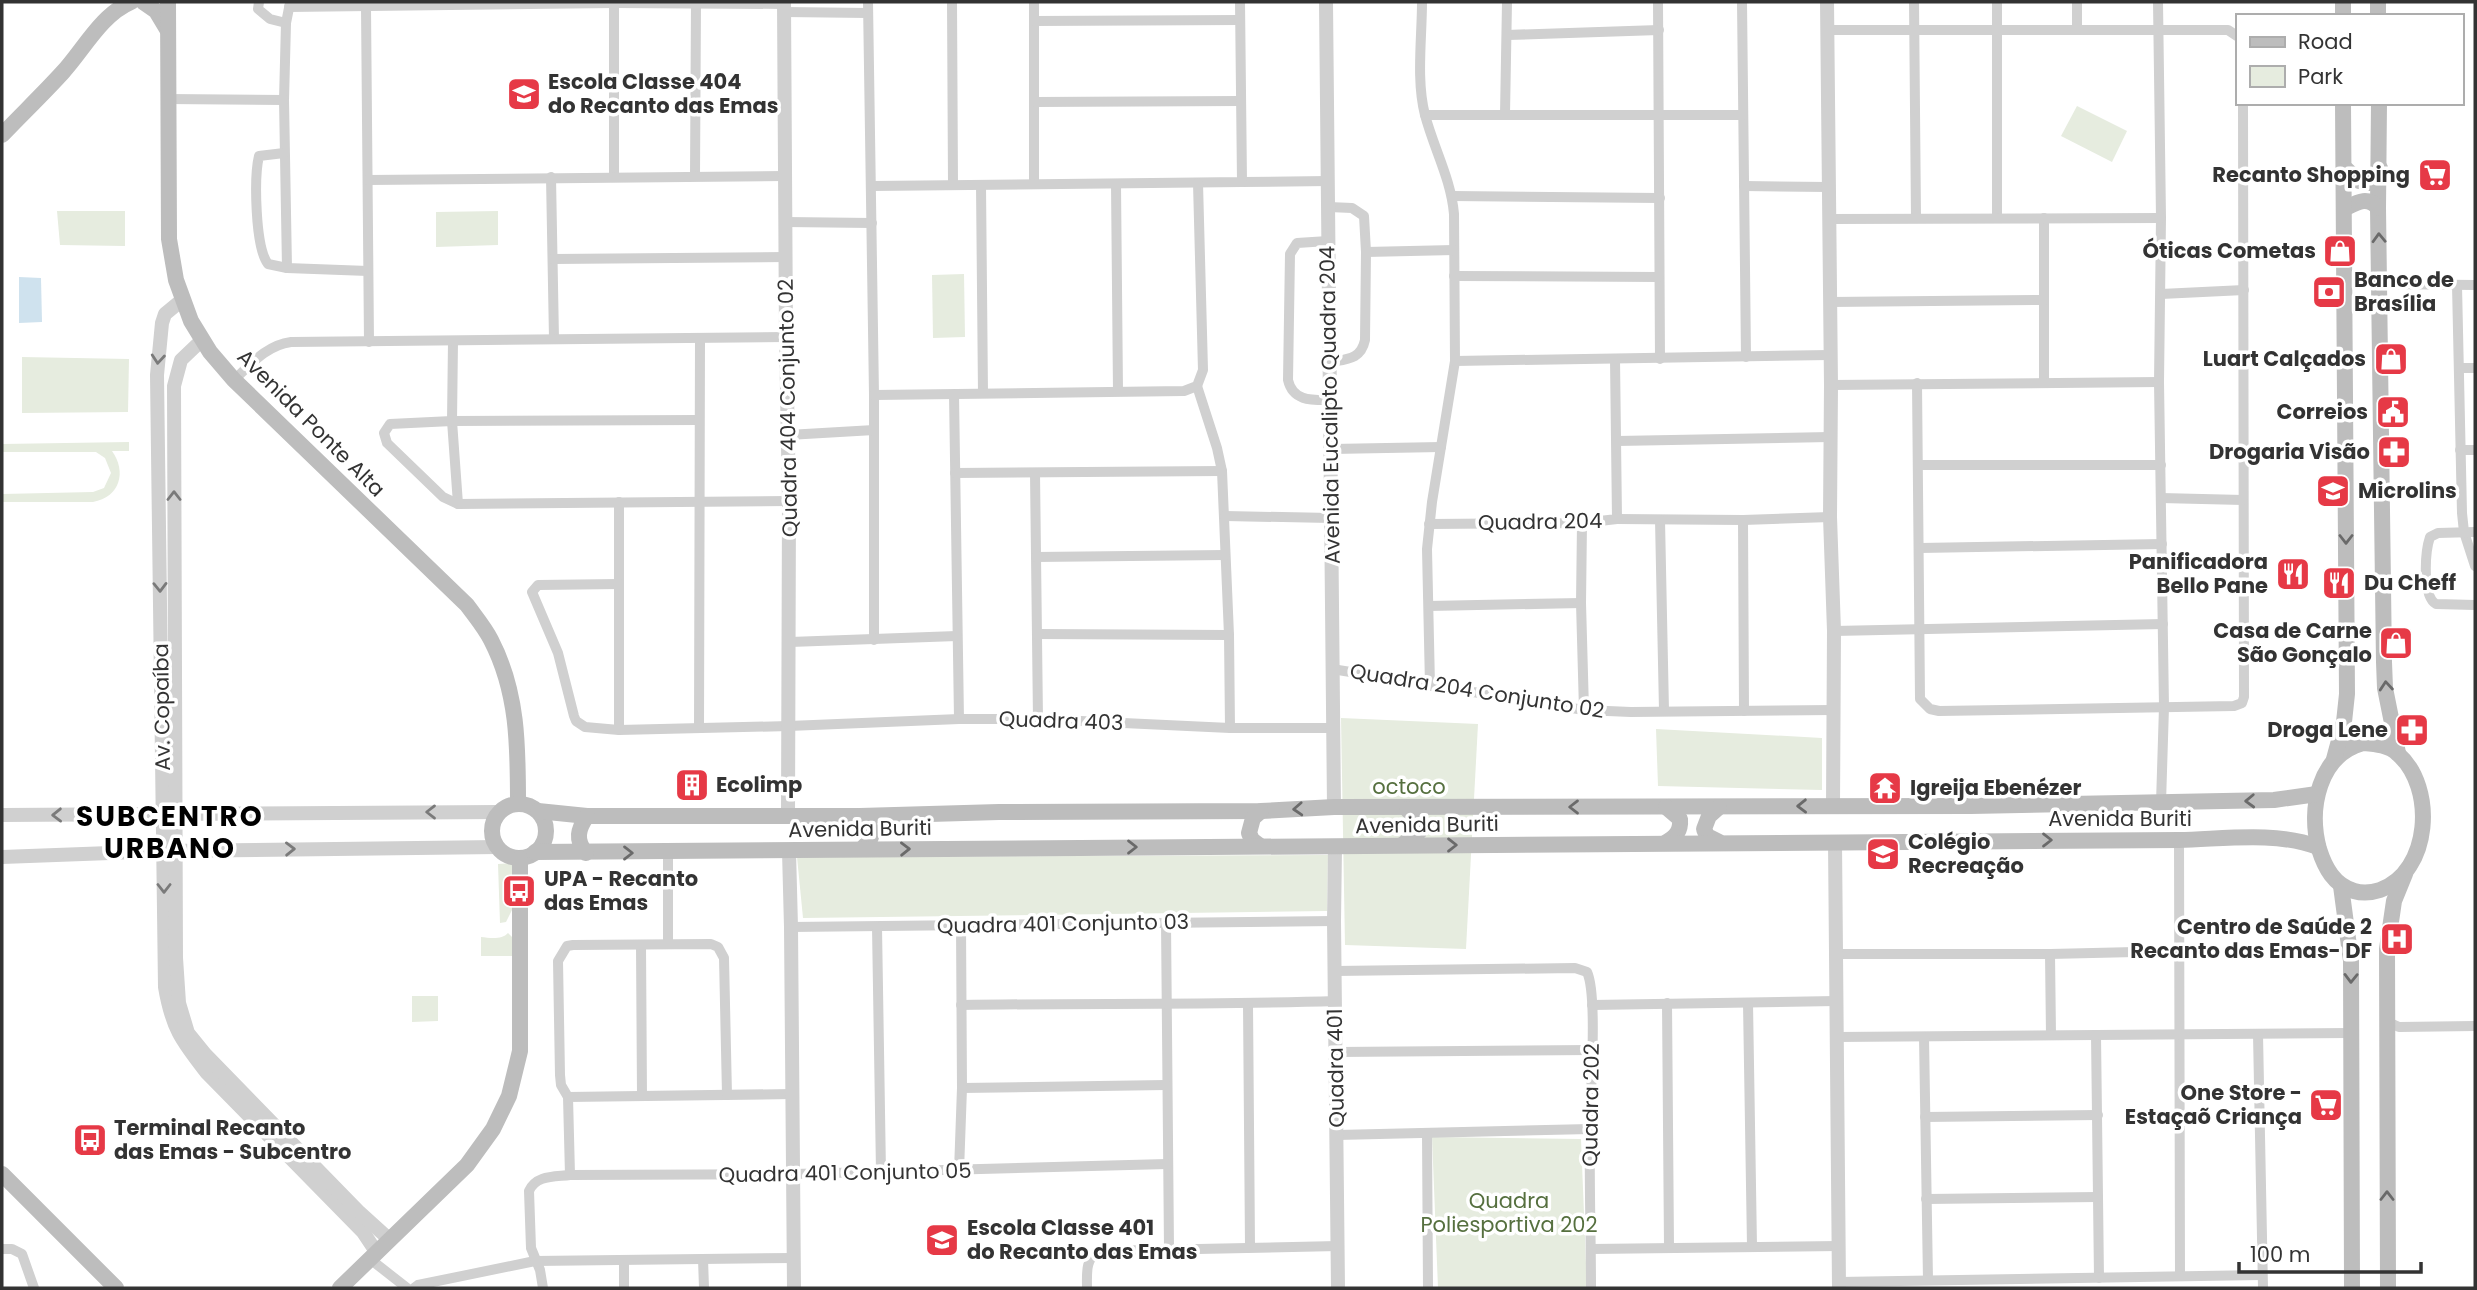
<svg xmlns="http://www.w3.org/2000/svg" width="2477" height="1290" font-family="Poppins,sans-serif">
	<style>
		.green { fill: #e6ecdf }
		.water { fill: #cfe2ee }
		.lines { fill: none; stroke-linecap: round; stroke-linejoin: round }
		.minor { stroke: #d0d0d0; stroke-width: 10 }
		.tertiary { stroke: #d0d0d0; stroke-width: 14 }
		.secondary { stroke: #bdbdbd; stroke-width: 16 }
		.oneway { stroke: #6a6a6a }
		.oneway2 { stroke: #7a7a7a }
		.labels { text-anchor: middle; stroke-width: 7; stroke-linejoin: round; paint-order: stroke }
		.poi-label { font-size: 21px; font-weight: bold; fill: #333; stroke: #fff; text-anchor: start }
		.street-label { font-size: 21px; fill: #333; stroke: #fff }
		.park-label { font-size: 21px; fill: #56703f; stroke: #fff }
		.district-label { font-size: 28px; font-weight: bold; letter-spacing: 2px; fill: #000; stroke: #fff }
	</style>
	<rect width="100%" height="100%" fill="#fff"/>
	<g class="green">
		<path d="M2077 106 2127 131 2112 162 2061 136Z"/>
		<path d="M57 211H125V246L60 245Z"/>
		<path d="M498 211V245L436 247V212Z"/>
		<path d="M964 274 965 337 933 338 932 275Z"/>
		<path d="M22 357 129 359 128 412 22 413Z"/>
		<path d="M129 442V451H112C127 472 120 497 93 502H2V494L93 492 104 488 111 473 105 458 96 452H2V444Z"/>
		<path d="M1341 718 1478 724 1466 949 1345 945Z"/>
		<path d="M1656 729 1822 738V790L1658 786Z"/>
		<path d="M1328 855 1327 911 803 918 797 857Z"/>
		<path d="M512 863V910L506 922 500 923 498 864Z"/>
		<path d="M508 933 512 937V956H481V937C490 938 502 940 508 933Z"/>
		<path d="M412 996H438V1021L412 1022Z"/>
		<path d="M1432 1137 1581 1139 1587 1288H1438Z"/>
	</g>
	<path class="water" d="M19 277 41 278 42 322 19 323Z"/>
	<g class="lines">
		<g class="minor">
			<path d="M259 2 258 9 270 19 286 23"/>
			<path d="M868 2 874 395V640"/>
			<path d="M952 2 953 185"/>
			<path d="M1034 2V184"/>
			<path d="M1422 2C1422 38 1416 80 1425 115 1434 149 1451 179 1454 214L1455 361 1432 502 1427 549 1430 686"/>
			<path d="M1658 2 1660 359"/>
			<path d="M1742 2 1746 357"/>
			<path d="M1914 2 1916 218"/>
			<path d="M1997 2V217"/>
			<path d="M2077 2V28"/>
			<path d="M2158 2 2161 218 2159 382 2164 707 2161 803"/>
			<path d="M290 3 286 23 284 100 287 268 368 271"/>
			<path d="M289 7 614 3 784 4"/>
			<path d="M366 7 369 342"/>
			<path d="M785 12 868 13"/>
			<path d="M1034 21 1240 20"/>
			<path d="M1827 30H2228L2237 36"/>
			<path d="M1507 35 1659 30"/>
			<path d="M167 99 284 100"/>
			<path d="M1035 102 1241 101"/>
			<path d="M1505 114 1507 2"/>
			<path d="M1425 115H1742"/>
			<path d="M284 153 259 156C254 177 255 247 268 264L287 268"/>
			<path d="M614 176V2"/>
			<path d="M695 176 696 2"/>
			<path d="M551 177 554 339"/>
			<path d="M368 180 784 176"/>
			<path d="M1242 182 1328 181"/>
			<path d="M1116 184 1118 391"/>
			<path d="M981 185 983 393"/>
			<path d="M872 186 1242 182 1240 2"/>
			<path d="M1744 186 1828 187"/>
			<path d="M1452 196 1660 198"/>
			<path d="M1329 207 1352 208 1364 216 1366 252 1365 340C1361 359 1348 359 1331 362"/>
			<path d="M2044 218V383"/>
			<path d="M1829 219 2161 218"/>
			<path d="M786 222 872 223"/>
			<path d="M1328 241 1297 243 1290 254 1288 380C1293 402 1313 400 1331 400"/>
			<path d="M1366 252 1454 250"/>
			<path d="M553 259 786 257"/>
			<path d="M1454 276 1659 277"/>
			<path d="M2381 284 2475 285"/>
			<path d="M2457 285 2462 513 2464 532 2475 566"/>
			<path d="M2161 294 2244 290"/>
			<path d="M1830 302 2044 300"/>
			<path d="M453 341 452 421 458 504"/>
			<path d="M1455 361 1830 355"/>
			<path d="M2459 368H2475"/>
			<path d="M234 380C251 364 267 345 291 342L786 337"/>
			<path d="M1917 383 1920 699 1930 709 1939 711 2234 706 2242 703 2244 697 2243 103"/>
			<path d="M1831 385 2159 382"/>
			<path d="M1197 386 1217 448 1222 471 1229 635 1230 728"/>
			<path d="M954 394 959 719"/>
			<path d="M874 395 1184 391 1197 386 1203 370 1198 183"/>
			<path d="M699 420 452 421 390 424 384 433 387 443 443 497 458 504 789 501"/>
			<path d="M788 435 874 430"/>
			<path d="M1617 441 1830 437"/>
			<path d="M1332 449 1441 447"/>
			<path d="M2460 450H2475"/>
			<path d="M1919 465H2161"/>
			<path d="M955 473 1222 471"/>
			<path d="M1035 473 1038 719"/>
			<path d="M2161 498 2243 500"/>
			<path d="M619 502V730"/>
			<path d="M1225 516 1331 518"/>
			<path d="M1617 519 1743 520 1830 517"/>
			<path d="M1660 520 1664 711"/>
			<path d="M1743 520 1744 711"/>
			<path d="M1582 523 1581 603 1584 710"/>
			<path d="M1429 524 1582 523 1617 519 1615 359"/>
			<path d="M2475 532 2438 533 2430 537C2425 552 2422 596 2436 604L2475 605"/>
			<path d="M1920 548 2162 544"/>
			<path d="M1036 557 1225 555"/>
			<path d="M619 584 538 585 532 592 558 653 574 716 576 721 585 727 619 730 789 726 959 719H1038L1230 728H1332"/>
			<path d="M1429 606 1581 603"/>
			<path d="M1834 631 2163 624"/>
			<path d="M1037 634 1229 635"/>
			<path d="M790 642 957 636"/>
			<path d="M1332 669 1584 710 1631 712 1833 710"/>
			<path d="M699 728 700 338"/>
			<path d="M2179 840 2180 1276"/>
			<path d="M668 853V944"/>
			<path d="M1166 922 1169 1248"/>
			<path d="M791 927 1334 921"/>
			<path d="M877 927 881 1172"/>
			<path d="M641 945 642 1096"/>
			<path d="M1835 954H2050L2178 951"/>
			<path d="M2050 954 2051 1035"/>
			<path d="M1335 971 1575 968 1587 972C1598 995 1590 1096 1590 1127 1589 1181 1591 1235 1591 1288"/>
			<path d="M1667 1003 1669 1247"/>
			<path d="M1748 1003 1752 1246"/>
			<path d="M1248 1004 1250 1246"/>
			<path d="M961 1005C1086 1003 1211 1005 1336 1001"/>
			<path d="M1592 1005 1836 1001"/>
			<path d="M2388 1022 2399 1027 2475 1026"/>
			<path d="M2258 1034 2263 1288"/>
			<path d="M2096 1035 2099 1278"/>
			<path d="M1837 1037 2349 1033"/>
			<path d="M1924 1037 1928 1280"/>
			<path d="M1337 1052 1591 1050"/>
			<path d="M962 1088 1166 1085"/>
			<path d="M568 1097 792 1094"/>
			<path d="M1925 1117 2098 1115"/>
			<path d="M1427 1133 1428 1288"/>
			<path d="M1337 1135 1590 1129"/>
			<path d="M959 1171 962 1088 961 925"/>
			<path d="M570 1175 568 1097 561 1085 560 1075 558 961 567 946 573 945 711 944 718 947 724 958 727 1095"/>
			<path d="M1926 1199 2098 1197"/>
			<path d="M2 1249H12L22 1254 34 1288"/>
			<path d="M1591 1249 1839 1246"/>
			<path d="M370 1259 407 1288"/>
			<path d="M703 1259 704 1288"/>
			<path d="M624 1261V1288"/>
			<path d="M1839 1282 2262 1275"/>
			<path d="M414 1288 418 1285 535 1261 794 1258"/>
			<path d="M543 1288 540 1270 531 1248 529 1191C536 1175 554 1177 570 1175L794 1174 1167 1164"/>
			<path d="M1087 1288C1087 1273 1085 1259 1099 1251L1338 1246"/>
		</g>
		<g class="tertiary">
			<path d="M784 2 786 337 789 501 788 815"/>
			<path d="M1326 2 1334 807"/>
			<path d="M1827 2 1831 385 1830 517 1834 631 1833 806"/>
			<path d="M182 300 165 314 162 323 157 375 165 987C172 1028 181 1040 206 1072L363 1232 377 1253"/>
			<path d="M202 340 181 360 174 386 176 958 179 1003 188 1033 205 1054 358 1211 390 1240"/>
			<path d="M2 815 499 812"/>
			<path d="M1835 842 1839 1288"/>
			<path d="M1335 847 1334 921 1338 1288"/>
			<path d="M789 851 791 927 794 1288"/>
			<path d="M2 857 164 851 498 847"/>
		</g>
		<g class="secondary">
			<path d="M143 2 156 11 168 31"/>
			<path d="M168 2 169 239 176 280 191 321 210 352 234 380 467 605C475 616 485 628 491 640 518 692 518 746 518 803"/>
			<path d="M2343 16V2"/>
			<path d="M2378 16V2"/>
			<path d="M2379 103 2378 208 2384 662 2385 688 2398 753"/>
			<path d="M2 135C22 114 43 94 63 72 84 49 101 15 131 2"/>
			<path d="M2345 168 2359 181 2368 183 2374 180 2380 168"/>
			<path d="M2344 209C2356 203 2367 195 2378 208"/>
			<path d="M2363 743C2375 744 2389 745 2398 754 2436 787 2431 872 2380 890 2371 893 2364 894 2354 891 2334 885 2325 868 2319 849 2308 808 2319 755 2363 743Z"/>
			<path d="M2334 759 2344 722 2347 694 2343 103"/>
			<circle cx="519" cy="831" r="27"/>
			<path d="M538 811 587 816H860L999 812 1261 811 1334 807 1971 806 2274 800 2317 794"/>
			<path d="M860 816C875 830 876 834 862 849"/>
			<path d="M1719 842 1707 836 1704 829 1709 816 1719 807"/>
			<path d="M1665 843C1676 837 1681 831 1680 819L1666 807"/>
			<path d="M1402 845 1419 832 1420 823 1407 809"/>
			<path d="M1260 846 1252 840 1249 833 1253 818 1261 811"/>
			<path d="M535 852 2179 840C2225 839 2274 831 2318 847"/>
			<path d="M586 853C575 840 578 829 587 816"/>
			<path d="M2341 886 2351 961 2352 1288"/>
			<path d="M2 1174 116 1288"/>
			<path d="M340 1288 467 1165 493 1129 509 1096 520 1051V858"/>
			<path d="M2388 1288 2387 949 2394 901 2405 874"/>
		</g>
	</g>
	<defs><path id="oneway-chevron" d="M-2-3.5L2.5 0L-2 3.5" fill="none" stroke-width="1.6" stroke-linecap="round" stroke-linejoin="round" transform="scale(1.75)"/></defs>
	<g class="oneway">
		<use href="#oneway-chevron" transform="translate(2379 238) rotate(-92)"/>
		<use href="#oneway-chevron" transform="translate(2346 539) rotate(90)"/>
		<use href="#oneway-chevron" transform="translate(2386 686) rotate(-95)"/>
		<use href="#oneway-chevron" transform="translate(2250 801) rotate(178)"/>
		<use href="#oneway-chevron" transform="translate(1802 806) rotate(179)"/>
		<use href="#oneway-chevron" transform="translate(1574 807) rotate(180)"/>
		<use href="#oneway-chevron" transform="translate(1298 809) rotate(177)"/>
		<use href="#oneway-chevron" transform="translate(2047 840)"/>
		<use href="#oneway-chevron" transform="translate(1452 845)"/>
		<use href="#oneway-chevron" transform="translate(1132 847)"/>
		<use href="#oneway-chevron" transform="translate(905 849) rotate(-1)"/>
		<use href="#oneway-chevron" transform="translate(628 853)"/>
		<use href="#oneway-chevron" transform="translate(2351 978) rotate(91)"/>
		<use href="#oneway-chevron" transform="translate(2387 1196) rotate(-90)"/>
	</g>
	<g class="oneway2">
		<use href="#oneway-chevron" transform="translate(158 359) rotate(95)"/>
		<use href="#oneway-chevron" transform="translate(174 496) rotate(-90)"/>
		<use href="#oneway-chevron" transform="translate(160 587) rotate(89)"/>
		<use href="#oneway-chevron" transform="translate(431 812) rotate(180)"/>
		<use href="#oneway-chevron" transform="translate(57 815) rotate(179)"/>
		<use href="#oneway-chevron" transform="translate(290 849) rotate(-1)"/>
		<use href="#oneway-chevron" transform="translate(164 888) rotate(90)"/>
	</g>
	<defs>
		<g id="school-square" transform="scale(1.75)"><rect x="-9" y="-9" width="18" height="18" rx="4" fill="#e63946" stroke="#fff"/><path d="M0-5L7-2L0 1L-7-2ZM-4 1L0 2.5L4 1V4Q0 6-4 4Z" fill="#fff"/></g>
		<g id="supermarket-square" transform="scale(1.75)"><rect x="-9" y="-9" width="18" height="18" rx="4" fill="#e63946" stroke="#fff"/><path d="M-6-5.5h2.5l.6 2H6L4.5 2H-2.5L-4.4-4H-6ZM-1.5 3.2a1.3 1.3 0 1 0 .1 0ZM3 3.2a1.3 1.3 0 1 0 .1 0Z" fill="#fff"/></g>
		<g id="shop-square" transform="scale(1.75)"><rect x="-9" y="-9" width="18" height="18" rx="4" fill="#e63946" stroke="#fff"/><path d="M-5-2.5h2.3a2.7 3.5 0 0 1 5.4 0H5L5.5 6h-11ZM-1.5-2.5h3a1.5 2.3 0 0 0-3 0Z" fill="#fff"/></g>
		<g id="bank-square" transform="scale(1.75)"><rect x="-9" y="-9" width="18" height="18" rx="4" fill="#e63946" stroke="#fff"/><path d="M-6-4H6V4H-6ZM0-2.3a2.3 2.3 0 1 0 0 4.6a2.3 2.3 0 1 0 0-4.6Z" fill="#fff"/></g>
		<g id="civic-square" transform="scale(1.75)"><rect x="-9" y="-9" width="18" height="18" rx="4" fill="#e63946" stroke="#fff"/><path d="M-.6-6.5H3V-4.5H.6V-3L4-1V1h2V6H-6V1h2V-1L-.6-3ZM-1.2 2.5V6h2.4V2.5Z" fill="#fff"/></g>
		<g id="pharmacy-square" transform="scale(1.75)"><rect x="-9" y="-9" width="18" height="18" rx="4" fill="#e63946" stroke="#fff"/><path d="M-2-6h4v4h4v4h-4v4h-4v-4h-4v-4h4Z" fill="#fff"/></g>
		<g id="restaurant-square" transform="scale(1.75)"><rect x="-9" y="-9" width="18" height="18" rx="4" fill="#e63946" stroke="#fff"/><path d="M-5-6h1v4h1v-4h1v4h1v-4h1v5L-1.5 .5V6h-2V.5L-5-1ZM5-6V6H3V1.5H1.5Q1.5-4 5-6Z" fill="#fff"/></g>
		<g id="building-square" transform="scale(1.75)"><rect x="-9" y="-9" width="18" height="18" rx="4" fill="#e63946" stroke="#fff"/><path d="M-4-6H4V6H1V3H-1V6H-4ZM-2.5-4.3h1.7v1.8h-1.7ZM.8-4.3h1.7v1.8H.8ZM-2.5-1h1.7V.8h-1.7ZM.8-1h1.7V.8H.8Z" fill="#fff"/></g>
		<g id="temple-square" transform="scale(1.75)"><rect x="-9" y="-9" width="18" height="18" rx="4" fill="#e63946" stroke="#fff"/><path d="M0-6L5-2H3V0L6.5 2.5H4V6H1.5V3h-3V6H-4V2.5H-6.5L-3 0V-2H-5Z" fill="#fff"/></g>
		<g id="university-square" transform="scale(1.75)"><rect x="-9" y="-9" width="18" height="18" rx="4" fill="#e63946" stroke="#fff"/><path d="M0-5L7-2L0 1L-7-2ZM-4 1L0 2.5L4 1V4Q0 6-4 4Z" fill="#fff"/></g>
		<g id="bus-square" transform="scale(1.75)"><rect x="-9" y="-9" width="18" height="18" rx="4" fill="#e63946" stroke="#fff"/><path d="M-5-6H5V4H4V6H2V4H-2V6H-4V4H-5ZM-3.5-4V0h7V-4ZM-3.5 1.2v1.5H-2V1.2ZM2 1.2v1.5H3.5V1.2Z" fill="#fff"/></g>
		<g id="hospital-square" transform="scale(1.75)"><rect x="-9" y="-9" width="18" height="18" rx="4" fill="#e63946" stroke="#fff"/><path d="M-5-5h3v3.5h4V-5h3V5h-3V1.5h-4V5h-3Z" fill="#fff"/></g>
	</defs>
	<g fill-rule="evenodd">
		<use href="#school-square" x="524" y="94"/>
		<use href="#supermarket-square" x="2435" y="175"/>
		<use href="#shop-square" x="2340" y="251"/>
		<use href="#bank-square" x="2329" y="292"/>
		<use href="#shop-square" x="2391" y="359"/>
		<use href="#civic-square" x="2393" y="412"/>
		<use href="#pharmacy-square" x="2394" y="452"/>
		<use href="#school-square" x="2333" y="491"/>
		<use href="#restaurant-square" x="2293" y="574"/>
		<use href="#restaurant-square" x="2339" y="583"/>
		<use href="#shop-square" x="2396" y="643"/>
		<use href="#pharmacy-square" x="2412" y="730"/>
		<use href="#building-square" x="692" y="785"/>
		<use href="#temple-square" x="1885" y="788"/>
		<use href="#university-square" x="1883" y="854"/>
		<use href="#bus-square" x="519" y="891"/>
		<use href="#hospital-square" x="2397" y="939"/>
		<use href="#supermarket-square" x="2326" y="1105"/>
		<use href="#bus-square" x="90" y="1140"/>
		<use href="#school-square" x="942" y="1240"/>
	</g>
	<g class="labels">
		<g class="poi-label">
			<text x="548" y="89">Escola Classe 404<tspan x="548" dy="24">do Recanto das Emas</tspan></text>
			<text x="2410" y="182" text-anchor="end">Recanto Shopping</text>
			<text x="2316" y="258" text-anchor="end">Óticas Cometas</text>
			<text x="2354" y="287">Banco de<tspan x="2354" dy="24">Brasília</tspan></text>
			<text x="2366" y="366" text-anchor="end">Luart Calçados</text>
			<text x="2368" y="419" text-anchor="end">Correios</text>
			<text x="2370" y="459" text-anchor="end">Drogaria Visão</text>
			<text x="2358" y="498">Microlins</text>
			<text x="2268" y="569" text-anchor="end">Panificadora<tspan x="2268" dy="24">Bello Pane</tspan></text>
			<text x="2364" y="590">Du Cheff</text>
			<text x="2372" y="638" text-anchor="end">Casa de Carne<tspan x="2372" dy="24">São Gonçalo</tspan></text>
			<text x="2388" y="737" text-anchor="end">Droga Lene</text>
			<text x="716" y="792">Ecolimp</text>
			<text x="1910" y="795">Igreija Ebenézer</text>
			<text x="1908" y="849">Colégio<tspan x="1908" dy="24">Recreação</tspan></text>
			<text x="544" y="886">UPA - Recanto<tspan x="544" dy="24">das Emas</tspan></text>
			<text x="2372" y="934" text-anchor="end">Centro de Saúde 2<tspan x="2372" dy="24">Recanto das Emas- DF</tspan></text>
			<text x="2302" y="1100" text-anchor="end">One Store -<tspan x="2302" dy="24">Estaçaõ Criança</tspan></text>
			<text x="114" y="1135">Terminal Recanto<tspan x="114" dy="24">das Emas - Subcentro</tspan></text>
			<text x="967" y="1235">Escola Classe 401<tspan x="967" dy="24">do Recanto das Emas</tspan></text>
		</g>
		<g class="street-label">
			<text transform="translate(1330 405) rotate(-91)" y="7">Avenida Eucalipto Quadra 204</text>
			<text transform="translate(788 408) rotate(-91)" y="7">Quadra 404 Conjunto 02</text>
			<text transform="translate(311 423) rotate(45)" y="7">Avenida Ponte Alta</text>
			<text transform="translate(1540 522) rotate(-1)" y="7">Quadra 204</text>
			<text transform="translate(1477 691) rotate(9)" y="7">Quadra 204 Conjunto 02</text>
			<text transform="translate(162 707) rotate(-91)" y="7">Av. Copaíba</text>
			<text transform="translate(1061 721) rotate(2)" y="7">Quadra 403</text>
			<text x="2120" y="826">Avenida Buriti</text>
			<text transform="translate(1427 825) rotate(-1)" y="7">Avenida Buriti</text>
			<text transform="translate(860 829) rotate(-1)" y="7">Avenida Buriti</text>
			<text transform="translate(1063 924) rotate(-1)" y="7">Quadra 401 Conjunto 03</text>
			<text transform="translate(1336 1068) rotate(-91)" y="7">Quadra 401</text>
			<text transform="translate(1591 1105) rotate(-89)" y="7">Quadra 202</text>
			<text transform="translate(845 1173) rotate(-1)" y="7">Quadra 401 Conjunto 05</text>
		</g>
		<g class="park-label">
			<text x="1409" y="794">octoco</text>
			<text x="1509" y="1208">Quadra<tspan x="1509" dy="24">Poliesportiva 202</tspan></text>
		</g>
		<g class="district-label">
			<text x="170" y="826">SUBCENTRO<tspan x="170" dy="32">URBANO</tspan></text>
		</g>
	</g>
	<rect width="2477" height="1290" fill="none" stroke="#333333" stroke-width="7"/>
	<rect x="2236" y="14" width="228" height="91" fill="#ffffff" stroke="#adadad" stroke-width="2"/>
	<rect x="2250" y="37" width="35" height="10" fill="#bdbdbd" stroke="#adadad" stroke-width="2"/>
	<text x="2298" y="49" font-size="21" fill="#333333">Road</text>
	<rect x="2250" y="66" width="35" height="21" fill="#e6ecdf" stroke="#adadad" stroke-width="2"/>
	<text x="2298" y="84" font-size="21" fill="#333333">Park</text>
	<path d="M2239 1262v10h182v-10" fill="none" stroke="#333333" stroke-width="3.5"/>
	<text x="2250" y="1262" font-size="21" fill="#333333" stroke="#ffffff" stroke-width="5" paint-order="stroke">100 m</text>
</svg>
